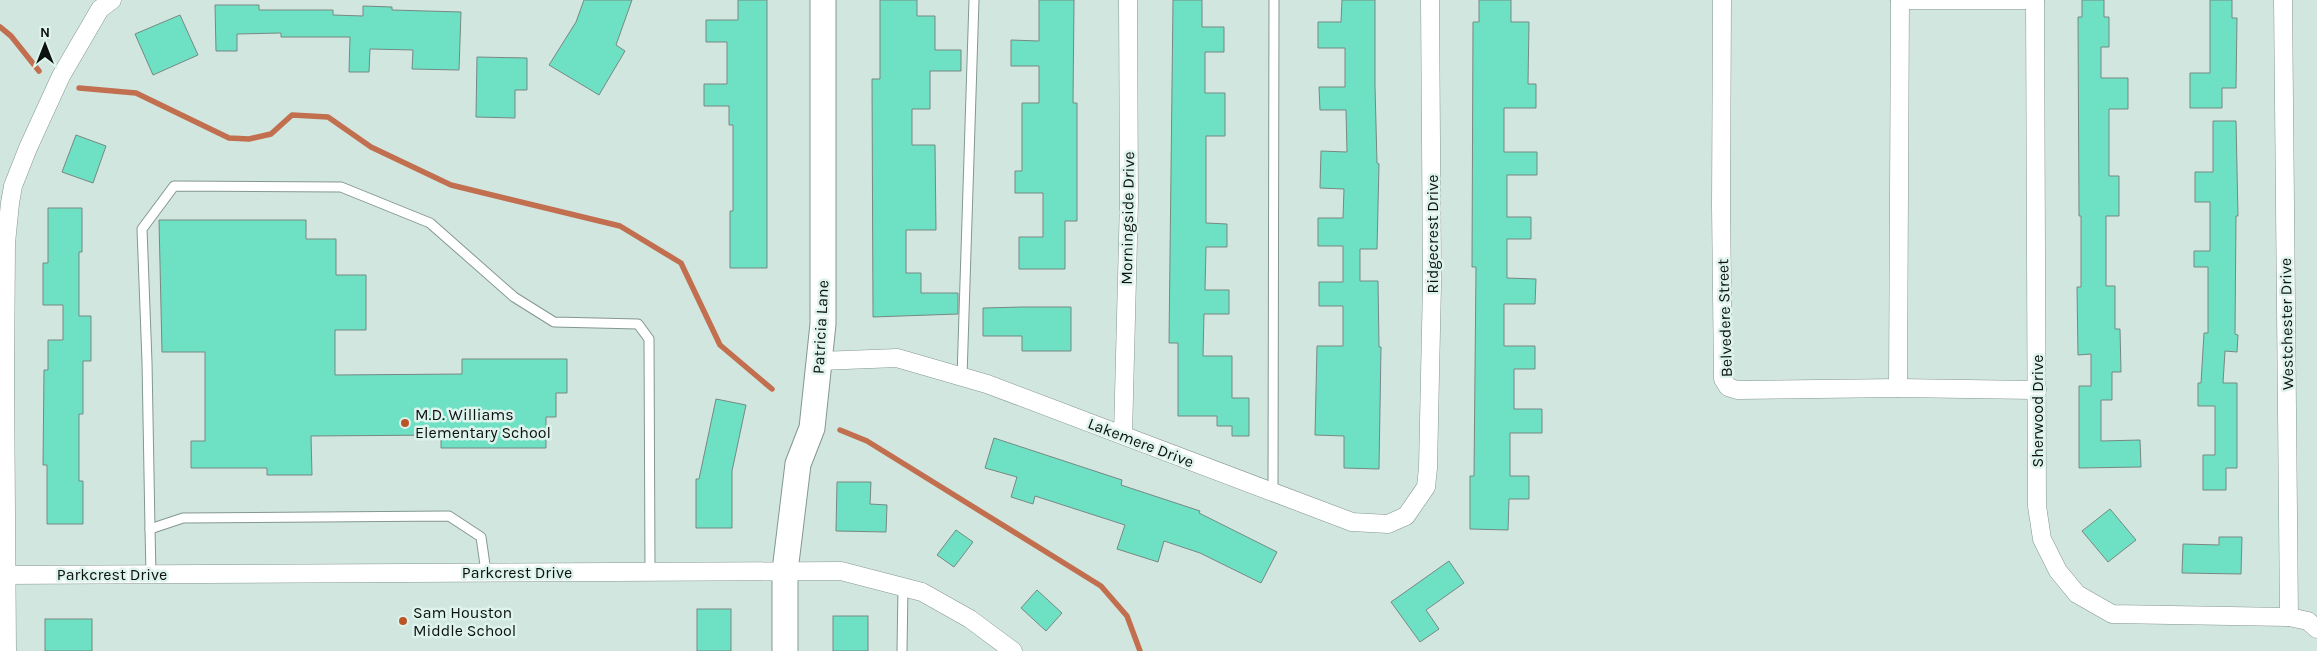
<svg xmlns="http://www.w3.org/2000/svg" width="2317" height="651" font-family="Karla,sans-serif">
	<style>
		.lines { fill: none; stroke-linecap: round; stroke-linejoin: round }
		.stream { stroke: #c16f4f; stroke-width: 5.5 }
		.building { fill: #6ee0c3; stroke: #768983 }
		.lane-casing { stroke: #849791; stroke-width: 11 }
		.street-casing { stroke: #849791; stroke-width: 19 }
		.secondary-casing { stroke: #849791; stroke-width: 27 }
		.lane { stroke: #fff; stroke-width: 9 }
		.street { stroke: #fff; stroke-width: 18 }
		.secondary { stroke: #fff; stroke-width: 25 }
		.poi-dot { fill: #bb5528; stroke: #dff3ed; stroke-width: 2 }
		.labels { text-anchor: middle; stroke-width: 5; stroke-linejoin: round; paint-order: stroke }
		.street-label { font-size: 16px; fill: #0b1210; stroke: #dff3ed }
		.poi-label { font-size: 16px; fill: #0b1210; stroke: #dff3ed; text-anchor: start }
	</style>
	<rect width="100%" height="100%" fill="#d2e6e0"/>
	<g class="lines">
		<g class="stream">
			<path d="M0 27 11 36 39 71"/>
			<path d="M79 88 136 93 229 138 249 139 271 134 292 115 328 117 371 147 451 185 620 226 681 263 720 345 772 389"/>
			<path d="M840 430 867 441 1101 586 1127 616 1140 651"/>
		</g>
	</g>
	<g class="building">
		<path d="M584 0H632L616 45 625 51 599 95 549 65 576 22Z"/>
		<path d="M738 0H767V268H730V211H733V125H729V106H704V84H727V42H706V20H738Z"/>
		<path d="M880 0H917V16H935V50H961V71H930V109H912V145H935L936 230H906V273H921V293H958V314L873 317 872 79H880Z"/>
		<path d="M1039 0H1074L1073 103H1077V221H1065V269H1019V237H1043V193H1015V171H1022V103H1039V66H1011V40L1039 41Z"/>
		<path d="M1173 0H1202V27H1224V52H1205V93H1225V136H1206V223L1227 224V247H1206L1205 290H1229V314H1204L1203 356H1232V398H1249V436H1232V426H1217V416H1178V343H1169Z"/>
		<path d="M1342 0H1375V86L1377 163 1379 164 1377 249H1360V281H1378L1379 347H1381L1379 469 1344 468V436L1315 435 1317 346H1343V306H1319V282H1343V246H1318V218H1343L1344 189 1320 188 1321 151 1347 152 1346 110H1320L1319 87H1345V48H1318V22H1341Z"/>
		<path d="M1479 0H1511V22H1529L1528 84H1536V108H1504V152H1537V175H1507V217H1531V239H1507V278L1536 279 1535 304H1504V346H1535V369H1514V409H1542V433H1510V476H1529V499H1509L1508 530 1470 529V476H1474L1476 267H1472L1473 22H1479Z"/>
		<path d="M2082 0H2104V17H2109V47H2101V78H2128V109H2109V176H2119V216H2106V286H2115V329H2120L2121 372H2112V400H2101V441L2140 440 2141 467 2079 468V386H2091V354L2078 355 2077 287H2081V216H2079L2078 17H2082Z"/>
		<path d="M2210 0H2232V18H2237L2236 88H2222V108H2190V73H2210Z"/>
		<path d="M215 5H259V10H333V15L363 16V6L392 7V10L461 12 459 70 412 69 413 50 370 49 369 72H349L350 37H281V33L237 34V51H216Z"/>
		<path d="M180 15 198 55 153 75 135 34Z"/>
		<path d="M477 57 527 58V90H515V118L476 117Z"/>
		<path d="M2213 121H2236L2238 216H2236L2235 334 2238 335 2237 352 2225 351 2223 383H2237V468H2226V490H2203V455H2215V406H2198V383H2201L2204 333H2208V267H2194V251H2210V202H2195V172H2213Z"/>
		<path d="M76 135 106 146 93 183 62 172Z"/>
		<path d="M48 208H82V252H79V316H91V361H83V414H79V481H83V524H47V465H43L44 370H48V340H63V305H43V263H48Z"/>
		<path d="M159 220H306V239H336V275H366V330H335V375L462 374V359H567V393H556V417H546V448H441V435L311 436 312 475H267V468H191V441H205V352H162Z"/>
		<path d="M1022 307H1071V351H1022V336H983V308Z"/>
		<path d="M716 399 746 405 732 471V528H696V479H699Z"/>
		<path d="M994 438 1122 480 1121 485 1200 511 1199 513 1277 552 1261 583 1200 553 1164 541 1158 562 1117 549 1125 525 1035 496 1033 504 1011 497 1017 477 985 468Z"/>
		<path d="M837 482H871L870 504 887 505 886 532 836 531Z"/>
		<path d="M2110 509 2136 540 2108 562 2082 531Z"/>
		<path d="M956 530 973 542 954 567 937 555Z"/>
		<path d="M2219 537H2242L2241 574 2182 573 2183 544 2219 545Z"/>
		<path d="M1449 561 1464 583 1426 610 1439 629 1420 642 1391 602Z"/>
		<path d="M1037 590 1062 613 1046 631 1021 608Z"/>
		<rect x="697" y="609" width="34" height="42"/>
		<rect x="833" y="616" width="35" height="35"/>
		<rect x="45" y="619" width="47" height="32"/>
	</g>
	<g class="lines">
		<g class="lane-casing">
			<g id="lane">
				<path d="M962 377 974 0"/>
				<path d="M1273 492 1274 0"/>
				<path d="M150 529 147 362 142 229 174 186 341 187 430 223 514 297 554 322 638 324 649 339 650 571"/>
				<path d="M151 574 150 529 183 518 449 516 481 537 486 572"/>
				<path d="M902 651 903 587"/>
			</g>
		</g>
		<g class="street-casing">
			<g id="street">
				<path d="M1722 0 1721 206 1723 379 1728 387 1737 390 1898 388 2037 390"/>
				<path d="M1900 0H2035"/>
				<path d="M2035 0 2037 506 2042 539 2058 571 2077 594 2112 614 2289 617 2308 621 2317 629"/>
				<path d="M2283 0 2289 617"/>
				<path d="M820 361 897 358 987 384 1352 522 1388 524 1406 516 1426 487 1428 468 1432 283 1430 0"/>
				<path d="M1898 388 1900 0"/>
				<path d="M1123 435 1129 200 1128 0"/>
				<path d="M0 575 841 571 922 592 970 619 1013 651"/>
				<path d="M7 651 5 378 6 243 10 203 13 186 28 148 61 76 100 9 112 0"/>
			</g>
		</g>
		<g class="secondary-casing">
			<path id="secondary" d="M785 651V571L798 464 812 428 823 324V0"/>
		</g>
		<use href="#lane" class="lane"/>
		<use href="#street" class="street"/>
		<use href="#secondary" class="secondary"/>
	</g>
	<g class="poi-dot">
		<circle cx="405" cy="423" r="5"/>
		<circle cx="403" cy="621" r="5"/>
	</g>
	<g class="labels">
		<g class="street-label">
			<text transform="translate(1127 218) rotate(-89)" y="6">Morningside Drive</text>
			<text transform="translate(1432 234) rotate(-90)" y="6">Ridgecrest Drive</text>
			<text transform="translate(1724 318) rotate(-92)" y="6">Belvedere Street</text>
			<text transform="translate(2286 324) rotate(-91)" y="6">Westchester Drive</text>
			<text transform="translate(820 327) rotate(-87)" y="6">Patricia Lane</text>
			<text transform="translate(2037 411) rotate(-90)" y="6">Sherwood Drive</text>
			<text transform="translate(1141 442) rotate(21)" y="6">Lakemere Drive</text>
			<text x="517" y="578">Parkcrest Drive</text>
			<text x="112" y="580">Parkcrest Drive</text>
		</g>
		<g class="poi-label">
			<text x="415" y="420">M.D. Williams<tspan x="415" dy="18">Elementary School</tspan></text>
			<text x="413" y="618">Sam Houston<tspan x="413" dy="18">Middle School</tspan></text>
		</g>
	</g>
	<g transform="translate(45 45)" stroke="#dff3ed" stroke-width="4" paint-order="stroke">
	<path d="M0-4L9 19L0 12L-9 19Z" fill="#0b1210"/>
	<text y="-8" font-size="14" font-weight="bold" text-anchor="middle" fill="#0b1210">N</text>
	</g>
</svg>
